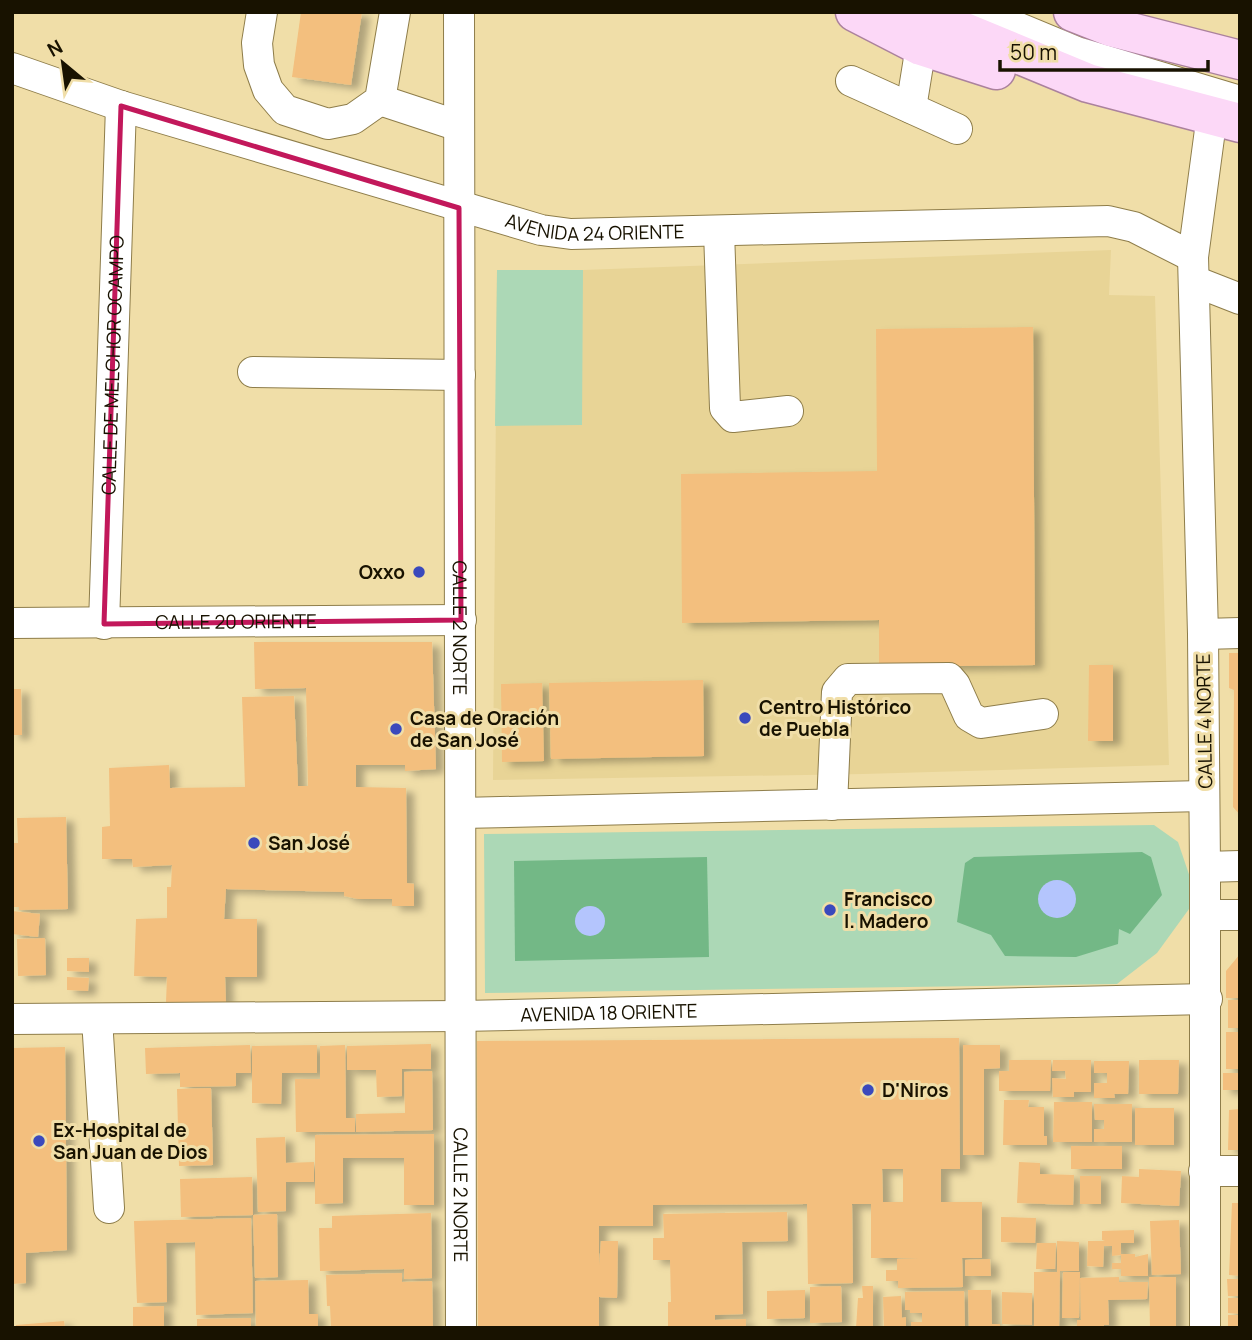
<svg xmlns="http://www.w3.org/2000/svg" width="1252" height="1340" font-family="Manrope,sans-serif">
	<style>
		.built { fill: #e8d496 }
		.green { fill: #acd8b6 }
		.forest { fill: #73b886 }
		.water { fill: #b4c5fd }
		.building { fill: #f3bf7e; fill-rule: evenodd; filter: url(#shadow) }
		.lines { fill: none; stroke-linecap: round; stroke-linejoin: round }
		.minor-casing { stroke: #8e7d4a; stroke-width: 32 }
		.major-casing { stroke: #ab829d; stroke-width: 41 }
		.minor { stroke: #fff; stroke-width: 30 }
		.major { stroke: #fcd8f7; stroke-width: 38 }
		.marked { fill: none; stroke: #c2185b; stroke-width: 5; stroke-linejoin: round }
		.poi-dot { fill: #3a49bc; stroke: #f0dea8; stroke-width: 2.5 }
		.labels { text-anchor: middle; stroke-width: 6; stroke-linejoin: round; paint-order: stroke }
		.street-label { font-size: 19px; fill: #181200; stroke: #f0dea8 }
		.poi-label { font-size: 19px; font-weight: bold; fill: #181200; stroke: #f0dea8; text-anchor: start }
	</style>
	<defs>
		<filter id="shadow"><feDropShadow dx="8" dy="4.5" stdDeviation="3.5" flood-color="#0004"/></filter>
	</defs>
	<rect width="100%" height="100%" fill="#f0dea8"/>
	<path class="built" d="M1111 250 1109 295 1155 296 1169 765 863 774 493 780 497 270H583Z"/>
	<g class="green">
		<path d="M497 270H583L582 425 495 426Z"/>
		<path d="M1154 825 1178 842 1197 898 1157 953 1117 984 485 993 484 834Z"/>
	</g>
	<g class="forest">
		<path d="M1142 852 1151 857 1162 895 1130 934 1119 929 1118 944 1076 957 1005 956 991 935 957 922 965 863 974 857Z"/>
		<path d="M707 857 709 957 515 961 514 861Z"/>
	</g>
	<g class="water">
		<circle cx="1057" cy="899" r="19"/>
		<circle cx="590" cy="921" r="15"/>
	</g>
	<g class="building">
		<path d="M301 12H362L351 85 292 77Z"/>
		<path d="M1033 327 1035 665 879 667V620L682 623 681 474 877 471 876 329Z"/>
		<path d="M254 642H432L436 769 405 771V765H356V787L406 788 407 883 414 884V906H392V899H358L344 896V892L226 889 224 919H257V977H225L226 1003 166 1002 167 977 134 976 136 919 167 918V887H171L172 865 133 867 132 859H102V827L110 826 109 768 169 765 170 788 245 787 242 697 294 696 298 786H308L306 688 255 689Z"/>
		<path d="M1229 653H1240V815L1233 807 1234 690 1229 688Z"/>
		<path d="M1089 665H1113V741H1088Z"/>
		<path d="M703 680 704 756 551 759 549 683Z"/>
		<path d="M542 683 544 761 502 762 501 684Z"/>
		<path d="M12 689H21L22 735H12Z"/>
		<path d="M66 817 68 909 19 910V907H12V843H18L17 818Z"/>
		<path d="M12 911 40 914 38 937 12 934Z"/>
		<path d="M45 938 46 975 18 976 17 939Z"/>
		<path d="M1240 954V998H1226V971Z"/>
		<path d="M67 958H89V972L67 971Z"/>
		<path d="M67 977 89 978 88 991 67 990Z"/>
		<rect x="1228" y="1000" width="12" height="28"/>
		<rect x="1226" y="1032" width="14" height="37"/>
		<path d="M959 1038 960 1169H941V1202H982V1258H962L963 1287 898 1288V1281H886V1270H897V1259L919 1258H871V1204H852L853 1283 808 1284 807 1204 653 1205V1226H599V1265L601 1241H618L617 1298 599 1297V1328H478L477 1041ZM882 1169H903V1202H883Z"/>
		<path d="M431 1044V1069H402V1096L377 1097 376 1070H347V1046Z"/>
		<path d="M250 1045 251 1073H236V1086L180 1087V1073L146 1074 145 1048Z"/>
		<path d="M317 1045V1073H282L281 1104 252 1103V1046Z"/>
		<path d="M345 1045 346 1118H355V1132H296L295 1079H320V1046Z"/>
		<path d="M963 1045H1000V1068L984 1069V1155H963Z"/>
		<path d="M65 1047 67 1250 26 1253V1283L12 1284V1048Z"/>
		<path d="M1009 1060H1051L1050 1091H999V1071H1009Z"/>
		<path d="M1053 1060H1091V1092H1074V1097H1053L1052 1078 1066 1079 1065 1071H1052Z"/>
		<path d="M1139 1060H1179L1178 1094H1139Z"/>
		<path d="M1094 1061H1129L1128 1094H1114L1115 1098H1094V1083H1107V1073H1094Z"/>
		<path d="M432 1071 433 1130 356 1132V1114L405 1113 404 1072Z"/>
		<rect x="1223" y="1073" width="17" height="17"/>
		<path d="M211 1088 213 1165 179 1166 177 1089Z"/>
		<path d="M1004 1100H1029L1028 1107H1044V1136H1047V1145H1003Z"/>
		<path d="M1054 1102H1092V1142H1053Z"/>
		<path d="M1094 1104H1132V1142H1094V1129H1104V1120H1095Z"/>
		<rect x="1135" y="1108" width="39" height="37"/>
		<path d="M1240 1109V1150H1228L1229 1110Z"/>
		<path d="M434 1134V1205H404V1158H343V1203L315 1204V1135Z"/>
		<path d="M285 1137 286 1163 314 1162V1182H286V1211L258 1212 256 1138Z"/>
		<rect x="1071" y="1146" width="51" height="23"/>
		<path d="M1019 1162 1040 1163V1174L1074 1175 1073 1205 1017 1203Z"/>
		<path d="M1139 1169 1181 1171 1179 1206 1121 1203 1122 1176 1139 1177Z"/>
		<rect x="1080" y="1176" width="21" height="28"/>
		<path d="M252 1177 253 1215 181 1217 180 1179Z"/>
		<path d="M1232 1203H1240V1276L1229 1275Z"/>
		<path d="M787 1212 788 1241 742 1242 743 1314 715 1315V1320L746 1319V1328H668V1302H671L670 1260H653V1238H664L663 1214Z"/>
		<path d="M431 1213 432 1278 404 1279V1269L320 1271 319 1228H332V1216Z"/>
		<path d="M277 1214 278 1277 255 1278 253 1215Z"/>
		<path d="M1001 1217 1036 1218 1035 1243 1001 1242Z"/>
		<path d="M251 1218 253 1313 196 1315 195 1242 166 1243 167 1302 137 1303 134 1221Z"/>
		<path d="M1179 1220 1181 1274 1152 1275 1150 1221Z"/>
		<path d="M1134 1230V1243H1121V1255L1112 1256V1246H1104L1103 1267 1087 1266 1088 1241H1105L1102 1240V1231Z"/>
		<path d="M1057 1241 1079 1242V1271H1060L1059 1327H1034V1272H1057Z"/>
		<path d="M1037 1243H1056L1055 1269H1036Z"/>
		<path d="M1121 1254H1135V1257L1148 1254V1276H1121V1269H1112V1263H1121Z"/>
		<path d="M990 1259 991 1276H965V1260Z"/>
		<path d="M1063 1272H1080L1079 1318H1062Z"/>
		<path d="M402 1273V1282L432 1281 433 1328H331L330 1306H327L326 1275Z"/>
		<path d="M1119 1277V1282H1148L1147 1299 1108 1300 1109 1325H1104V1328H1077V1320H1081L1080 1278Z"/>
		<path d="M1149 1277H1176V1328H1150Z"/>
		<path d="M1227 1279H1240V1296H1228Z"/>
		<path d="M308 1280 309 1314H318V1328H256L255 1281Z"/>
		<path d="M841 1286 842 1322 810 1323V1287Z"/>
		<path d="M862 1286H873V1328H856L858 1298H863Z"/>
		<path d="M805 1290V1318L767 1319V1291Z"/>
		<path d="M968 1290H991L992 1324H1000V1328H969Z"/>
		<path d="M964 1291 965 1328H911V1322H922V1313H910V1310H905V1292Z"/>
		<path d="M1002 1292 1032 1293V1325L1002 1324Z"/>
		<path d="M901 1296 902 1318 906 1317V1328H884L883 1297Z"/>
		<path d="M1228 1298H1240V1314L1228 1313Z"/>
		<path d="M164 1306V1328H133V1307Z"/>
		<rect x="1228" y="1315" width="12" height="13"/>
		<path d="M251 1318V1328H197V1319Z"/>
		<path d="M64 1321 65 1328H16V1325Z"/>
	</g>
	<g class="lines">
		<g class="minor-casing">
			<g id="minor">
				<path d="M262 12 257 43 259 65 268 90 285 110 328 124 353 119 380 100 395 12"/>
				<path id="s1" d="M459 12 461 1328"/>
				<path d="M980 12 1077 52 1240 101"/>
				<path id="s2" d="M12 68 121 106 541 230 571 234 1108 221 1134 227 1193 257"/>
				<path d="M851 81 957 129"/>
				<path d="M380 100 459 126"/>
				<path d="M911 108 921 46"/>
				<path d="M719 231 725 408 733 417 788 411"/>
				<path d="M1194 281 1240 299"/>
				<path d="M253 372 460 375"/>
				<path id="s3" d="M12 623 461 620"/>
				<path id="s4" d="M104 624 121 106"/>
				<path d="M1203 634 1240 633"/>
				<path d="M832 805 837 692 848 679 949 678 955 685 969 716 981 723 1043 714"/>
				<path d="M461 813 1204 796"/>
				<path d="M1205 867 1240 866"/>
				<path d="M1206 915H1240"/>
				<path id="s5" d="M12 1019 461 1016 1207 999"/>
				<path d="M97 1019 109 1208"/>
				<path d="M1204 1171H1240"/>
				<path d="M1205 1328V867L1203 634 1193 257 1212 115"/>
			</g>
		</g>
		<g class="major-casing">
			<g id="major">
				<path d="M855 12 921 46 996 70"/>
				<path d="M916 12 1088 83 1240 123"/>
				<path d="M1073 12 1111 27 1240 60"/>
			</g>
		</g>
		<use href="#minor" class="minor"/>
		<use href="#major" class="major"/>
	</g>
	<path class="marked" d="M121 106 459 208 461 620 104 624Z"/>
	<g class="poi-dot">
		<circle cx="419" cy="572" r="7"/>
		<circle cx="745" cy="718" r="7"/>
		<circle cx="396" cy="729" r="7"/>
		<circle cx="254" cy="843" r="7"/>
		<circle cx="830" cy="910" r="7"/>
		<circle cx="868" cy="1090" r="7"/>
		<circle cx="39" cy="1141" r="7"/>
	</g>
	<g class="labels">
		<g class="street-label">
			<text dy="7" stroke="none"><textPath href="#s2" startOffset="607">AVENIDA 24 ORIENTE</textPath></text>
			<text dy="7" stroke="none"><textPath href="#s4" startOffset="259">CALLE DE MELCHOR OCAMPO</textPath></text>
			<text dy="7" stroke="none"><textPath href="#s3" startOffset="224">CALLE 20 ORIENTE</textPath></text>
			<text dy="7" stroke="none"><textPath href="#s1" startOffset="616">CALLE 2 NORTE</textPath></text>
			<text transform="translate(1204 721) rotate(-91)" y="7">CALLE 4 NORTE</text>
			<text dy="7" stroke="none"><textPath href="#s5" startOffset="597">AVENIDA 18 ORIENTE</textPath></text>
			<text dy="7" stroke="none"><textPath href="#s1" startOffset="1183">CALLE 2 NORTE</textPath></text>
		</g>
		<g class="poi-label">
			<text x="405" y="579" text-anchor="end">Oxxo</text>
			<text x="759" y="714">Centro Histórico<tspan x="759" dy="22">de Puebla</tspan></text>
			<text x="410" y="725">Casa de Oración<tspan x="410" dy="22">de San José</tspan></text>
			<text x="268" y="850">San José</text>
			<text x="844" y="906">Francisco<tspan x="844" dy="22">I. Madero</tspan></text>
			<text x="882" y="1097">D'Niros</text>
			<text x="53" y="1137">Ex-Hospital de<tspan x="53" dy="22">San Juan de Dios</tspan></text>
		</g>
	</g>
	<rect width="1252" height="1340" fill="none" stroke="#181200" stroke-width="28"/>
	<g transform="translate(63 63) rotate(331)" stroke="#f0dea8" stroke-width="5" paint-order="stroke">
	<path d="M0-5L12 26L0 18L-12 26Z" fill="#181200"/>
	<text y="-10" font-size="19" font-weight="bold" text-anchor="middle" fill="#181200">N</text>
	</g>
	<path d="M1000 60v10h208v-10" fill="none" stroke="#181200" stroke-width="3.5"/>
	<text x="1010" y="60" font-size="21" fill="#181200" stroke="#f0dea8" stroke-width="5" paint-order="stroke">50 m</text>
</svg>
